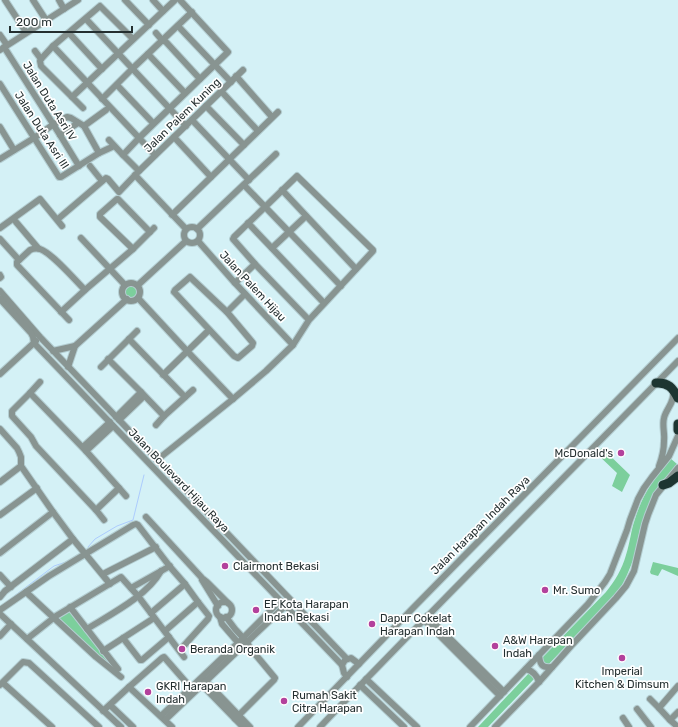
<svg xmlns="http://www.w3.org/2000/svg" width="678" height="727" font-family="Rubik,sans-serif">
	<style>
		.green { fill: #7ccf9c }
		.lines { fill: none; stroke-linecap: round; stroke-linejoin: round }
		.stream { stroke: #acccfe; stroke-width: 1 }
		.minor-casing { stroke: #b4ced2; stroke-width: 8 }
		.highway-casing { stroke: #b4ced2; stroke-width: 11 }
		.minor { stroke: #889491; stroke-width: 6 }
		.highway { stroke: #1d3531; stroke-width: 9 }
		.poi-dot { fill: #b3419c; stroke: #fff; stroke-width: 1.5 }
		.labels { text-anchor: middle; stroke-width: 3.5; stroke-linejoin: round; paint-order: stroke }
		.street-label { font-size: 11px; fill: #242f30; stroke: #fff }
		.poi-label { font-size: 11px; fill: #242f30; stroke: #fff; text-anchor: start }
	</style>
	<rect width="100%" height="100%" fill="#d4f1f6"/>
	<g class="green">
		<circle cx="132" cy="292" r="9"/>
		<path d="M602 448 630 475 622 492 612 486 617 473 596 453Z"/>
		<path d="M670 458 677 464 660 485 646 513 640 529 634 558 627 575 622 585 614 595 547 666 542 660V658L606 592C615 581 622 569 626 555 630 543 631 530 635 519 643 493 654 479 670 458Z"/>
		<path d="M653 562 678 568V576L662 569 658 576 651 574 650 572Z"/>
		<path d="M69 610 114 666 112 668 57 618Z"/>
		<path d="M529 673 533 675 535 678 488 727H478Z"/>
	</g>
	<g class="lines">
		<g class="stream">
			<path d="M88 547 95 539 117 526 133 520 144 475"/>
			<path d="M9 600 54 566 66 562"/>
		</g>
		<g class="minor-casing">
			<g id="minor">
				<path d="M5 0 26 32"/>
				<path d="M33 0 46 20"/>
				<path d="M59 0 64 9"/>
				<path d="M125 0 149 25"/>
				<path d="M153 0 163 11"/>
				<path d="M86 19 186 126"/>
				<path d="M178 26 231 82"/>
				<path d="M69 33 102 69"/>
				<path d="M156 33 162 40 166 42 200 79"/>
				<path d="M0 35 7 45"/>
				<path d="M53 46 155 155"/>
				<path d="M4 47 60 135 79 166"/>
				<path d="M0 50 78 0"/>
				<path d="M35 51 41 59"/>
				<path d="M148 54 185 93"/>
				<path d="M236 76 272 117"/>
				<path d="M0 84 59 177H61L99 153 112 147"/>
				<path d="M117 85 153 123"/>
				<path d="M221 91 258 131"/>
				<path d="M72 97 175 0"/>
				<path d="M102 99 132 69 192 12"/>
				<path d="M206 106 244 145"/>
				<path d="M83 108 41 66 40 61 41 59 53 46 100 6 133 39"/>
				<path d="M192 120 249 180"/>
				<path d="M84 126 106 110"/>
				<path d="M0 127 14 150"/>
				<path d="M60 135 78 123"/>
				<path d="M174 137 211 177"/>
				<path d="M109 140 123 155"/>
				<path d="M0 159 34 138 54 124 67 117 71 118 84 126 99 153"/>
				<path d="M90 166 102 181"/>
				<path d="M139 171 123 155 139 138 228 52 180 0"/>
				<path d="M135 175 186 229"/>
				<path d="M244 185 341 286"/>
				<path d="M282 190 356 269"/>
				<path d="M172 215 278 112"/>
				<path d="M58 219 106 178 108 179 119 192 139 171 243 70"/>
				<path d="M16 222 38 248"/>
				<path d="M248 223 324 303"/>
				<circle cx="192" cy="235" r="8"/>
				<path d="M0 228 40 199 62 226"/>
				<path d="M197 229 276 154"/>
				<path d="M81 238 125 285"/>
				<path d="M0 239 19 260"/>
				<path d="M198 241 235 283 293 345"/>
				<path d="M272 248 306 216"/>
				<path d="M133 249 100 217V214L117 199H118L150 232"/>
				<path d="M0 275 1 277 0 278"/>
				<path d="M190 277 227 312 253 343 252 346 238 358 234 356 176 294 174 292 175 290Z"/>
				<path d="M235 283 255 264"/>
				<circle cx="131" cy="292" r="9"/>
				<path d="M138 285 186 241"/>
				<path d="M0 291 40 337 347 659"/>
				<path d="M138 298 187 351 233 399"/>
				<path d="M0 299 31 333 33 337 34 343"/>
				<path d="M61 312 85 290 133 249 154 228"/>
				<path d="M227 312 245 294"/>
				<path d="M69 320 17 265V262L30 250C34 248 36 248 40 249 52 253 75 280 85 290"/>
				<path d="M129 339 185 397"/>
				<path d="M34 343 342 665"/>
				<path d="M53 351 75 346"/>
				<path d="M108 359 141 392 164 416"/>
				<path d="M68 367 75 346 127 299"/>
				<path d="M101 367 137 331"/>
				<path d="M0 374 36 341"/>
				<path d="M163 375 209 330"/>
				<path d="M30 393 86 451 119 488 96 510 36 446 31 437 12 416V411Z"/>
				<path d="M30 393 40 382"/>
				<path d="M116 417 141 392"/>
				<path d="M119 420 144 396"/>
				<path d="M156 425 164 416 193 390"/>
				<path d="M0 429 17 448 19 452 21 457V466L53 512 73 539 110 584"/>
				<path d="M83 447 110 422"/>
				<path d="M86 451 113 426"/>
				<path d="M157 460 233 399 266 371 293 345 309 320 373 251V250L297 176 234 237 233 239 255 264 309 320"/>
				<path d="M659 466C662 458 664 449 664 441 665 433 662 426 664 418 666 409 675 402 673 392"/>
				<path d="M0 482 21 466"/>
				<path d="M119 488 126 496"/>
				<path d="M96 510 104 520"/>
				<path d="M0 515 37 488"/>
				<path d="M146 517 202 578 207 582 228 603"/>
				<path d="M0 553 53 512"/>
				<path d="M103 574 156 547"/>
				<path d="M0 575 11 587"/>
				<path d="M202 580 218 606"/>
				<path d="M131 588 170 566"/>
				<path d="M26 592 96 657 121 677"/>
				<path d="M0 597 5 591 73 539"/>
				<circle cx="224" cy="610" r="8"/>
				<path d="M70 607 118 669"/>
				<path d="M0 610 49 576 133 525 136 524 138 525 171 568 185 584 198 602 209 616 208 619 180 650"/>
				<path d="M151 613 185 584"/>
				<path d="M0 614 121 727"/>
				<path d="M427 616 504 692"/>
				<path d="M220 617 222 624 241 646"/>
				<path d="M226 617 235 629 247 642 250 648 275 678 274 680 235 719"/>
				<path d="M424 620 500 696"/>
				<path d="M87 629C111 614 147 596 161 571"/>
				<path d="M165 631 198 602"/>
				<path d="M0 636 11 624"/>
				<path d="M123 638 140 660H142L169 637"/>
				<path d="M27 639 56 616 121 577 138 596 184 657"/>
				<path d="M103 651 154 618"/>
				<path d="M539 655C540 665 542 668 552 667"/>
				<path d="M526 669C533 671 537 675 539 682"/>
				<path d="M347 677 344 673 342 665 345 660 351 658 359 664"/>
				<path d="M203 678 250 727"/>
				<path d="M366 679 417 727"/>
				<path d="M199 682 243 727"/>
				<path d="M3 683 52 727"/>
				<path d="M0 685 23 662 29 663 99 727"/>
				<path d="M360 685 404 727"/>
				<path d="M129 687 162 658 164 657 191 688"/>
				<path d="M650 699 659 708"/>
				<path d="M110 705 133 727"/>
				<path d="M637 709 651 727"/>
				<path d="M103 711 129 687 172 727"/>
				<path d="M161 716 239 642 280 601"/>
				<path d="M623 718 629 727"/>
				<path d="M165 720 285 606"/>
				<path d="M670 720 678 712"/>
				<path d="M298 727 414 607 678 338"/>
				<path d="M320 727C438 604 559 483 678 361"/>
				<path d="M470 727 588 604 605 582 610 574 627 530 630 520 638 499 644 488 652 477 669 456 678 436"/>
				<path d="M495 727 539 682 571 646 616 598 626 586 634 571 645 524 648 515 656 495 678 468"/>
				<path d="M678 727 670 720 659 708 678 686"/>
			</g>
		</g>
		<g class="highway-casing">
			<g id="highway">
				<path d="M656 383C668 382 673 388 678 398"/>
				<path d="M678 424V430"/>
				<path d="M663 485 669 483 678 476"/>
			</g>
		</g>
		<use href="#minor" class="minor"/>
		<use href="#highway" class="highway"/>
	</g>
	<g class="poi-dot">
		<circle cx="621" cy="453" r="4"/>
		<circle cx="225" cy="566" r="4"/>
		<circle cx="545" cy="590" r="4"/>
		<circle cx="256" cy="610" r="4"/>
		<circle cx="372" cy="624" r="4"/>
		<circle cx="495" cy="646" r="4"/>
		<circle cx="182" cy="649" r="4"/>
		<circle cx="622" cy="658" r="4"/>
		<circle cx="148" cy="692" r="4"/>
		<circle cx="284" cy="701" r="4"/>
	</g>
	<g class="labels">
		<g class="street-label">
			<text transform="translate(50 101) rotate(58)" y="4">Jalan Duta Asri IV</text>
			<text transform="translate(182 115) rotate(-44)" y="4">Jalan Palem Kuning</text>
			<text transform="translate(42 130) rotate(57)" y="4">Jalan Duta Asri III</text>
			<text transform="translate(253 286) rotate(47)" y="4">Jalan Palem Hijau</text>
			<text transform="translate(179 480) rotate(46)" y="4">Jalan Boulevard Hijau Raya</text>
			<text transform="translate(480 525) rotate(-45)" y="4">Jalan Harapan Indah Raya</text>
		</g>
		<g class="poi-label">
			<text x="613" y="457" text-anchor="end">McDonald's</text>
			<text x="233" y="570">Clairmont Bekasi</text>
			<text x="553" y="594">Mr. Sumo</text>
			<text x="264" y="608">EF Kota Harapan<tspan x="264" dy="13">Indah Bekasi</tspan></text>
			<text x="380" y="622">Dapur Cokelat<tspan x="380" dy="13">Harapan Indah</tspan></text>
			<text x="503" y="644">A&amp;W Harapan<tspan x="503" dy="13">Indah</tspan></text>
			<text x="190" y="653">Beranda Organik</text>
			<text x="622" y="675" text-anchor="middle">Imperial<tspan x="622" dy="13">Kitchen &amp; Dimsum</tspan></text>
			<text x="156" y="690">GKRI Harapan<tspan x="156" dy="13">Indah</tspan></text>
			<text x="292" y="699">Rumah Sakit<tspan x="292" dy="13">Citra Harapan</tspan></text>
		</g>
	</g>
	<path d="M10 26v6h122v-6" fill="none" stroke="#242f30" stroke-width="2"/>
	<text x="16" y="26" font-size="12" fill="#242f30" stroke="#ffffff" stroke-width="3" paint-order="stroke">200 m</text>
</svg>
